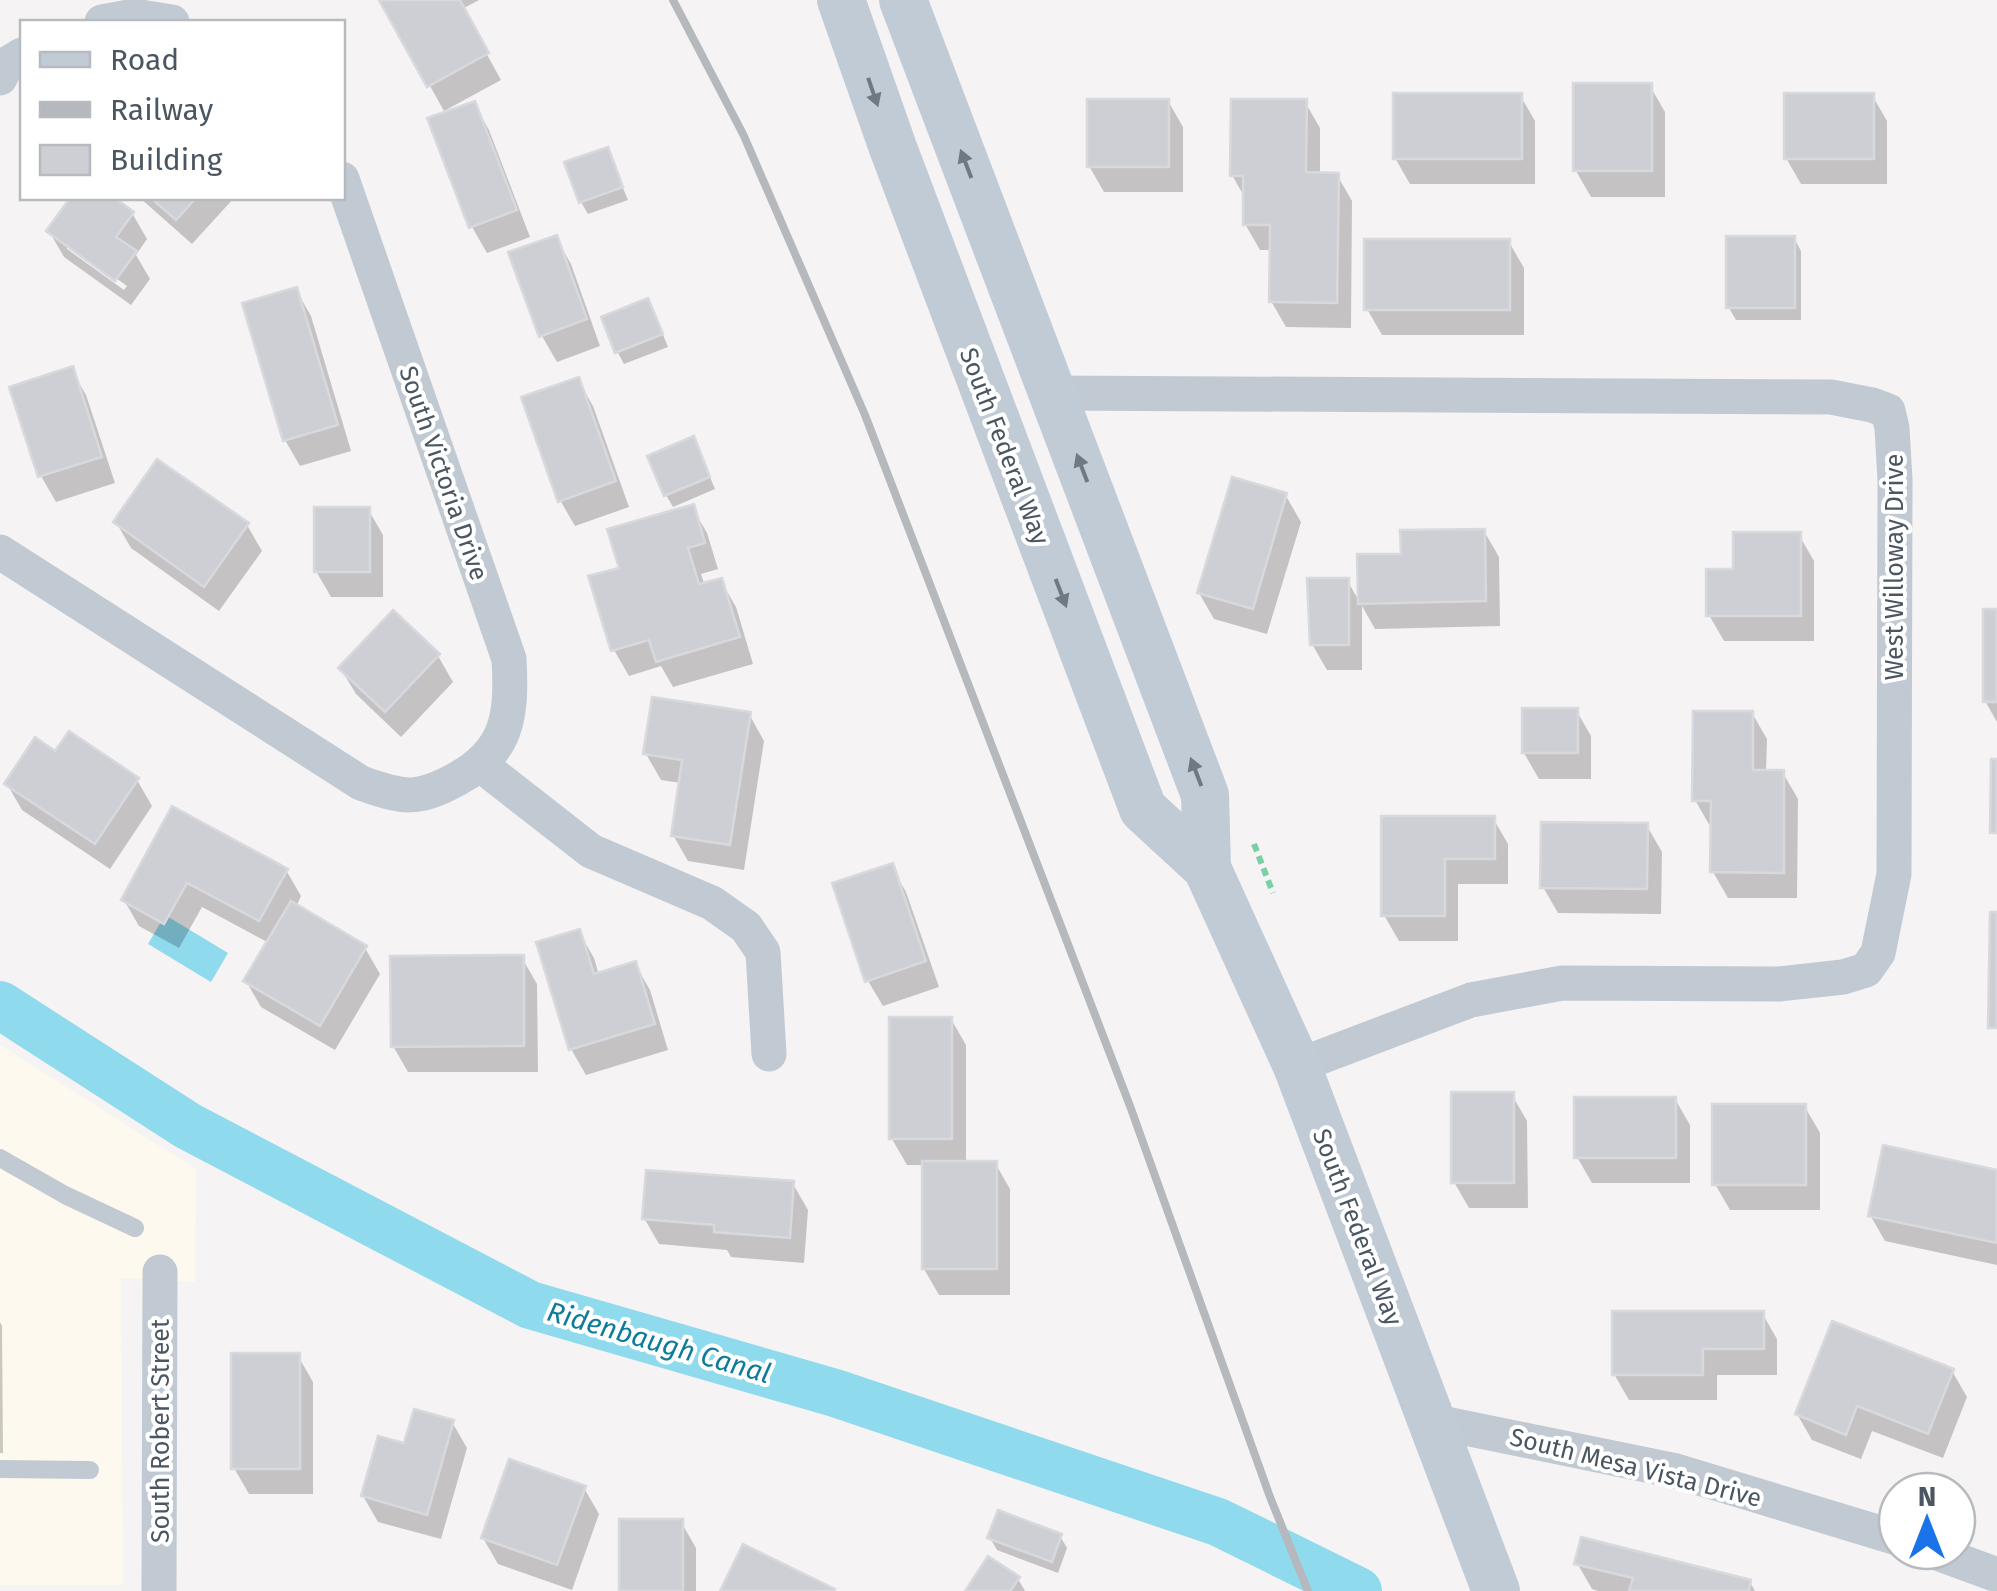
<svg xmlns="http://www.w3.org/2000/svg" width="1997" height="1591" font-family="'Fira Sans',sans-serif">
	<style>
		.commercial { fill: #fdf9ef }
		.water { fill: #90daee }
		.shadow { fill: #0003; fill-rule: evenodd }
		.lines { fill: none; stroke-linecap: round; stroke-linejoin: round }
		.canal { stroke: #90daee; stroke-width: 48 }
		.building { fill: #cdcfd5; stroke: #d7d9de; stroke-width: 2.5 }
		.path { stroke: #7ad0a6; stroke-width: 6; stroke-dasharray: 8 5; stroke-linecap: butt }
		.service { stroke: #c1cad2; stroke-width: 18 }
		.minor { stroke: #c1cad2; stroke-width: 35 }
		.secondary { stroke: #c1cbd6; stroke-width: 48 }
		.rail { stroke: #b5b8bd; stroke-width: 8 }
		.oneway { fill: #6e7984 }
		.labels { text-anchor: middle; stroke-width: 8; stroke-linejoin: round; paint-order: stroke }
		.street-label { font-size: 25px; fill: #4a5661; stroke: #fff }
		.water-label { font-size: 28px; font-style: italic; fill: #0c7c9b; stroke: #fff }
	</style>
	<rect width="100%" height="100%" fill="#f5f3f3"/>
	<path class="commercial" d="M0 1045 196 1169 195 1282 121 1278 123 1585H0Z"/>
	<path class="water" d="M165 915 228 953 211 982 148 944Z"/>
	<g class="shadow">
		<path d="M382 0H479L462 9 501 80 444 111Z"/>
		<path d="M1650 86 1665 112V197H1591L1576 171Z"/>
		<path d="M1520 95 1535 121V184H1410L1395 158Z"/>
		<path d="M1872 95 1887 121V184H1801L1786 158Z"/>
		<path d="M1168 101 1183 127V192H1104L1089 166Z"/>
		<path d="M1305 102 1320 128V175H1337L1352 201 1351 328 1286 327 1271 301 1272 250H1260L1245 224V198L1232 175Z"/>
		<path d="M474 104 489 130 530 237 487 253 472 227 431 120Z"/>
		<path d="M607 150 628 200 588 214 581 202Z"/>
		<path d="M73 198H110L132 213 147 239 136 255 150 279 131 305 64 257 49 231ZM67 243 127 286 124 290 67 249Z"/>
		<path d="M140 198H234L192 244Z"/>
		<path d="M556 238 571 264 600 346 557 362 542 336 512 253Z"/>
		<path d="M1794 238 1801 251V320H1736L1729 308Z"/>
		<path d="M1509 242 1524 268V335H1382L1367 309Z"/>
		<path d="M296 290 311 316 351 451 300 466 285 440Z"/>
		<path d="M654 313 668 347 624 364 617 351Z"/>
		<path d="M71 369 86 395 115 483 56 502 41 476 12 389Z"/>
		<path d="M578 380 593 406 629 507 575 526 560 500Z"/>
		<path d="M699 451 715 489 673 507 666 495Z"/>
		<path d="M1286 496 1301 522 1267 634 1214 619 1199 593Z"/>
		<path d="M692 507 707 533 718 569 701 574 705 586 721 581 736 607 753 664 673 687 661 666 629 676 614 650 592 578 622 569Z"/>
		<path d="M368 509 383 535V597H331L316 571Z"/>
		<path d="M116 522 247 525 262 551 219 611 131 548Z"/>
		<path d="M1484 531 1499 557 1500 626 1375 629 1362 606V670H1327L1312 644 1347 580 1360 603 1404 556Z"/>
		<path d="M1799 535 1814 561V641H1724L1709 615 1736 572Z"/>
		<path d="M1997 612V722L1985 701Z"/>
		<path d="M438 656 453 682 401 737 356 694 341 669Z"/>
		<path d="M1576 710 1591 736V779H1539L1524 753Z"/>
		<path d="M1752 713 1767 739 1766 773H1783L1798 799 1797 898H1728L1713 872V826H1710L1695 800Z"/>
		<path d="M749 714 764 741 744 870 688 861 673 835 681 783 661 780 646 754Z"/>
		<path d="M56 755 137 780 152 806 110 869 22 810 7 784Z"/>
		<path d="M173 810 286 870 301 896 296 907 365 948 380 974 335 1050 261 1007 246 981 269 943 202 907 179 948 139 926 124 900Z"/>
		<path d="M1384 818H1493L1508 844V884H1458V941H1399L1384 915Z"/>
		<path d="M1647 826 1662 852 1661 914 1558 913 1543 887Z"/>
		<path d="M891 866 906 892 939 987 883 1006 868 981Z"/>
		<path d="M579 932 594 958 599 975 635 964 650 990 668 1050 586 1075 571 1049Z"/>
		<path d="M522 958 537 984 538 1072H408L393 1046Z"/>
		<path d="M951 1019 966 1045V1163H995L1010 1189V1295H939L924 1269V1165H907L892 1139Z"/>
		<path d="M1512 1095 1527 1121 1528 1208H1469L1454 1182Z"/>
		<path d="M1675 1099 1690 1125V1183H1592L1577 1157Z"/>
		<path d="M1805 1107 1820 1133V1210H1730L1715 1184Z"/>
		<path d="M1997 1173V1265L1885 1241 1870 1215Z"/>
		<path d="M793 1184 808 1210 804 1263 731 1257 727 1250 659 1244 644 1218Z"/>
		<path d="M1762 1313 1777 1339V1375H1717V1400H1629L1614 1374Z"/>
		<path d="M0 1322 2 1326 3 1453H0Z"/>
		<path d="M298 1356 313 1382V1494H249L234 1468Z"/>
		<path d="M1952 1371 1967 1397 1943 1458 1872 1431 1861 1459 1812 1440 1797 1414Z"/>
		<path d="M452 1422 467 1448 441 1539 378 1522 363 1496 406 1446Z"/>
		<path d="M584 1488 599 1514 572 1590 498 1564 483 1538Z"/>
		<path d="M681 1522 696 1548V1591H621Z"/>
		<path d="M1060 1536 1067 1548 1058 1573 997 1550 990 1538Z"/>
		<path d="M1577 1563 1750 1582 1755 1591H1598L1592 1589Z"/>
		<path d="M1018 1579 1025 1591H968Z"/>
	</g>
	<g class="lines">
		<path class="canal" d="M0 1005 188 1126 530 1305 835 1393 1218 1522 1358 1591"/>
	</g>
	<g class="building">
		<path d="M379 0H460L489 53 427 87Z"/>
		<rect x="1573" y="83" width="79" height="88"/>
		<rect x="1393" y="93" width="129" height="66"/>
		<rect x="1784" y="93" width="90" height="66"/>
		<rect x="1087" y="99" width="82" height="68"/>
		<path d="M1231 99H1307L1306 172 1339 173 1337 303 1269 302 1270 225H1243V176H1230Z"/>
		<path d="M475 101 517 210 469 228 427 118Z"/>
		<path d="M608 147 623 187 579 203 564 162Z"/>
		<path d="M70 198H115L134 212 116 237 137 251 115 281 46 231Z"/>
		<path d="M151 198H196L176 220Z"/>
		<path d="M557 235 587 319 539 337 508 252Z"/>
		<rect x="1726" y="236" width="69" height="72"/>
		<rect x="1364" y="239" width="146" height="71"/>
		<path d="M297 287 338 425 283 441 242 303Z"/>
		<path d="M648 298 663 334 615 353 601 317Z"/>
		<path d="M73 366 102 457 38 477 9 387Z"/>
		<path d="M579 377 616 481 558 502 521 397Z"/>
		<path d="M694 436 710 477 664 496 647 456Z"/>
		<path d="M157 459 249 523 204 587 113 522Z"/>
		<path d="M1232 477 1287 493 1253 609 1197 593Z"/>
		<path d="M694 504 705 543 688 548 699 584 722 578 740 637 656 662 649 640 611 651 588 576 619 568 607 529Z"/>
		<rect x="314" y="507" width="56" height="65"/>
		<path d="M1485 529 1486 601 1358 604 1357 554H1401L1400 530Z"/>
		<path d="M1733 532H1801V616H1706V569H1733Z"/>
		<path d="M1307 578H1349V645H1310Z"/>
		<rect x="1983" y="609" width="14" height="93"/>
		<path d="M393 610 440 654 385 712 338 668Z"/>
		<path d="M652 697 751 712 730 845 671 836 682 760 643 754Z"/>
		<rect x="1522" y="708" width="56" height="45"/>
		<path d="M1693 711H1753V770H1784V873L1710 872 1711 801H1692Z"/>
		<path d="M69 731 139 778 95 844 4 784 35 737 55 751Z"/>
		<path d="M1991 759H1997V833H1990Z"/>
		<path d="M172 806 288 869 259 921 187 883 164 924 121 900Z"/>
		<path d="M1381 816H1495V859H1445V916H1381Z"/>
		<path d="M1541 822 1648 823 1647 889 1540 888Z"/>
		<path d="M893 863 926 961 865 982 832 883Z"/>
		<path d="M291 901 367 946 320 1026 243 981Z"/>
		<path d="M1990 912H1997V1028H1988Z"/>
		<path d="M580 929 594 974 636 961 655 1024 569 1050 536 942Z"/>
		<path d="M524 955V1046L391 1047 390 956Z"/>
		<rect x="889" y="1017" width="63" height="122"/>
		<rect x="1451" y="1092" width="63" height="91"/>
		<rect x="1574" y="1097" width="102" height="61"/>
		<rect x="1712" y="1104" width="94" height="81"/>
		<path d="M1883 1145 1997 1170V1243L1868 1216Z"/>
		<rect x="922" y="1161" width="75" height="108"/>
		<path d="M646 1170 794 1181 790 1238 714 1232V1225L642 1219Z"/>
		<path d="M1612 1311H1764V1349H1703V1375H1612Z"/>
		<path d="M1832 1321 1954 1369 1928 1434 1857 1406 1846 1435 1795 1414Z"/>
		<rect x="231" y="1353" width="69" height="116"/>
		<path d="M414 1409 454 1420 427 1515 361 1496 378 1436 404 1443Z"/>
		<path d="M509 1459 586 1486 557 1565 481 1538Z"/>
		<path d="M998 1510 1062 1534 1052 1562 987 1538Z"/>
		<rect x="619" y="1519" width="64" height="72"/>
		<path d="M1581 1537 1751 1580 1749 1591H1629L1633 1578 1574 1564Z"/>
		<path d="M743 1544 835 1589 834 1591H720Z"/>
		<path d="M988 1556 1020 1577 1010 1591H965Z"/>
	</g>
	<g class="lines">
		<path class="path" d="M1254 844 1273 893"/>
		<g class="service">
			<path d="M0 1158 65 1195 135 1228"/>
			<path d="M0 1469 90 1470"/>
		</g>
		<g class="minor">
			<path d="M102 22 134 16 172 22"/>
			<path d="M0 78 7 64 22 55"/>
			<path d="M1053 393 1831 397 1872 405 1888 411 1892 428 1895 480 1894 874 1878 953 1866 970 1843 977 1778 984 1562 983 1471 1000 1297 1066"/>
			<path d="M0 552 361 783C403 798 417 801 457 779 509 751 512 714 509 659L342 179"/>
			<path d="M482 766 591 851 712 903 746 927 763 952 769 1054"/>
			<path d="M1431 1421 1676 1471 1897 1538"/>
			<path d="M1932 1551 1997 1575"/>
			<path d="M159 1591 160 1272"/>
		</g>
		<g class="secondary">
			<path d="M841 0 893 148 1143 809 1207 868 1297 1066 1496 1591"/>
			<path d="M903 0 1205 795 1207 868"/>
		</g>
		<path class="rail" d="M673 0 743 134 865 415 1130 1106 1270 1497 1308 1591"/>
	</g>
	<defs><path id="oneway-solid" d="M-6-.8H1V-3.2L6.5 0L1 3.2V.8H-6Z" transform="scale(2.5)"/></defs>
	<g class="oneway">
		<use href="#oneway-solid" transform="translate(873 92) rotate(71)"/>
		<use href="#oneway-solid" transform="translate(966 164) rotate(-111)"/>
		<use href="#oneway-solid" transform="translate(1082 468) rotate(-111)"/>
		<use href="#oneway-solid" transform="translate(1061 593) rotate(69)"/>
		<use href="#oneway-solid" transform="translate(1196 772) rotate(-111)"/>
	</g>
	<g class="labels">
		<g class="street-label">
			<text transform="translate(1005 446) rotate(69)" y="9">South Federal Way</text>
			<text transform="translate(444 473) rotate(71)" y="9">South Victoria Drive</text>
			<text transform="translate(1894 567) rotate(-90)" y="9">West Willoway Drive</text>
			<text transform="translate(1358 1227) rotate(69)" y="9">South Federal Way</text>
			<text transform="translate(160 1431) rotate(-90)" y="9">South Robert Street</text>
			<text transform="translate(1636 1467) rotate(14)" y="9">South Mesa Vista Drive</text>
		</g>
		<g class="water-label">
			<text transform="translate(659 1342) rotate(16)" y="10">Ridenbaugh Canal</text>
		</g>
	</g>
	<rect x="20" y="20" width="325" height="180" fill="#ffffff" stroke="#b7bbc0" stroke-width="2.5"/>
	<rect x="40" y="52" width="50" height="15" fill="#c1cbd6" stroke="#b7bbc0" stroke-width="2.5"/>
	<text x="110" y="70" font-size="30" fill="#4a5661">Road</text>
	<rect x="40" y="102" width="50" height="15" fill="#b5b8bd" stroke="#b7bbc0" stroke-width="2.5"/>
	<text x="110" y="120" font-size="30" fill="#4a5661">Railway</text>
	<rect x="40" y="145" width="50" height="30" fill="#cdcfd5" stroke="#b7bbc0" stroke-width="2.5"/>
	<text x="110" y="170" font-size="30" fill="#4a5661">Building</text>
	<g transform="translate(1927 1521)"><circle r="48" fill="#ffffff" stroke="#b7bbc0" stroke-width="2.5"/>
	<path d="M0-8L18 38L0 25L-18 38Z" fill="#1a73e8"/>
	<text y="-15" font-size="28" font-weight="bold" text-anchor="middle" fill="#4a5661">N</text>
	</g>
</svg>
